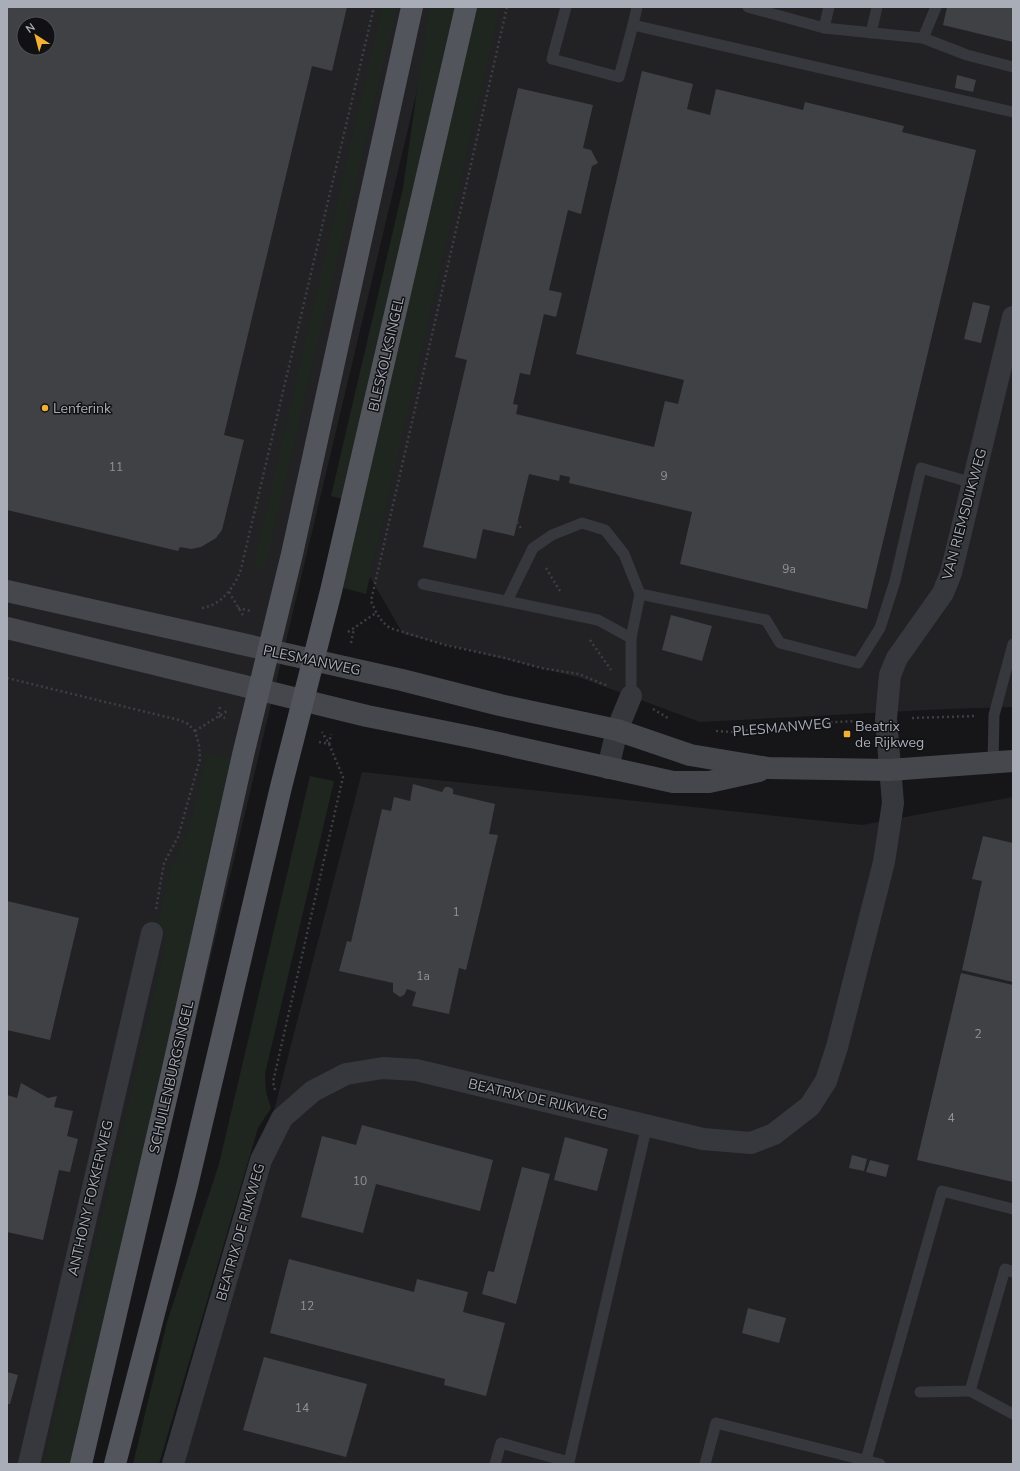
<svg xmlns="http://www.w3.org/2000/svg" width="1020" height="1471" font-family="'Nunito Sans',sans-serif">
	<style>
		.built { fill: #222225; fill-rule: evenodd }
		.green { fill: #1e261f }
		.building { fill: #404145; fill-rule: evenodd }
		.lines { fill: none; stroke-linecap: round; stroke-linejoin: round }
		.path { stroke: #3d3f44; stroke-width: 2.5; stroke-dasharray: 2 3; stroke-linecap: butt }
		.lane { stroke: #37383d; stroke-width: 11 }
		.street { stroke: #37383d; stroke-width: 22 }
		.secondary { stroke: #45474d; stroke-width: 22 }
		.primary { stroke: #53555c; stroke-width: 22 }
		.poi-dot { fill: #f2b134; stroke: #111113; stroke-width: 1.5 }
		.labels { text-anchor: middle; stroke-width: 3; stroke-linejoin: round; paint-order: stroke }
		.number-label { font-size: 12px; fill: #8e929b }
		.street-label { font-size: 14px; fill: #a8adb8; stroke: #111113 }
		.poi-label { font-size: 14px; fill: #a8adb8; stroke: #111113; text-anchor: start }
	</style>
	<rect width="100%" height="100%" fill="#161618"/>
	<g class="built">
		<path d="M7 7H437L90 1464H7ZM24 24H48V48H24Z"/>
		<path d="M487 7H1013V707L947 709 700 722 581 678 403 634 362 563Z"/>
		<path d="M362 772 862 825 1013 797V1464H182Z"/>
	</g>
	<g class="green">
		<path d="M382 7H397L265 569 253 567Z"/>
		<path d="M429 7H457L342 499 331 496 403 188Z"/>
		<path d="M475 7H500L366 594 343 588Z"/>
		<path d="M207 753 232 757 220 826 71 1464H44L168 935 155 932 171 866 190 825Z"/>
		<path d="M310 776 334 781 265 1074 266 1092 271 1108 258 1128 159 1464H133L167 1322 219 1164Z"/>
	</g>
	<g class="building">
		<path d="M7 7H347L332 71 312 66 224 435 244 440 222 530 216 538 201 547 191 549 180 547 178 551 7 510ZM24 24H48V48H24Z"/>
		<path d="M947 7 969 8 970 7H1013V42L943 25Z"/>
		<path d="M642 71 693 84 687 109 710 115 716 89 803 110 805 102 904 126 902 132 976 150 867 609 680 564 692 512 569 483 570 477 560 475 559 481 529 474 514 536 483 529 476 559 423 547 467 360 455 357 518 88 593 105 583 148 591 150 598 163 592 166 581 214 568 210 549 290 562 293 556 317 544 314 530 375 520 373 513 404 518 405 516 414 654 447 665 401 678 404 684 380 576 354Z"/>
		<path d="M957 75 976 80 973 92 955 88Z"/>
		<path d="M973 302 990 306 981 343 964 339Z"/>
		<path d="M671 615 712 626 702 661 662 650Z"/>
		<path d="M413 784 442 792 445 787H449L453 789V794L495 804 489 834 498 835 466 970 459 968 449 1014 412 1006 416 992 407 989 404 995 400 997 393 992V983L339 971 347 941 351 942 382 809 391 811 394 797 410 801Z"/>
		<path d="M983 836 1013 843V982L962 970 982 881 972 879Z"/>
		<path d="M7 901 79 918 50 1040 7 1030Z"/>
		<path d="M961 973 1013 985V1182L917 1160Z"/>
		<path d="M21 1083 48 1098 57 1096 54 1107 73 1111 67 1136 78 1139 70 1172 59 1170 43 1240 7 1232V1095L17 1098Z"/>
		<path d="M362 1125 493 1160 480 1211 376 1184 363 1233 301 1217 322 1136 356 1145Z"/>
		<path d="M565 1137 608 1149 597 1191 554 1180Z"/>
		<path d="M852 1155 867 1159 864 1171 849 1168Z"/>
		<path d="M870 1160 889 1165 886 1177 866 1172Z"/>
		<path d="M522 1167 550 1174 516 1304 482 1294 488 1271 494 1272Z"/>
		<path d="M289 1259 414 1292 417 1279 468 1292 463 1312 505 1323 486 1396 444 1385 445 1379 270 1333Z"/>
		<path d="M748 1308 786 1318 779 1343 742 1333Z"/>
		<path d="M264 1357 367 1384 346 1457 243 1430Z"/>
		<path d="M7 1372 18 1375 10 1404H7Z"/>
	</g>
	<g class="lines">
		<g class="path">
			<path d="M507 7 371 601C376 613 380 621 390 628L445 645 505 658 541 668 579 674 608 686"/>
			<path d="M517 522 522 530"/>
			<path d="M546 568 560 591"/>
			<path d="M229 592 244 617"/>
			<path d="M202 608C222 605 235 586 241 569L374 7"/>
			<path d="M238 608 251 611"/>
			<path d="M348 632 376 613"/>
			<path d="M590 640 611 670"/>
			<path d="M351 643 354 628"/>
			<path d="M7 678 179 720 188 724 195 731"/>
			<path d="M220 707 218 716 225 718"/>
			<path d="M653 709 668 718"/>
			<path d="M912 718 975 716"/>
			<path d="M195 731 227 711"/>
			<path d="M716 731 732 732 809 723 861 721"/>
			<path d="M319 742 329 744 331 734"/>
			<path d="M156 909 164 863 178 837 200 759 199 745 195 731"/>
			<path d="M275 1090 273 1082 343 777 329 744 322 732"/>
		</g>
		<g class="lane">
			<path d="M566 7 552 59 619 77 633 25"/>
			<path d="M637 7 633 25 1013 112"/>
			<path d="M748 7 824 28"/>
			<path d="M829 7 824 28 923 38 967 55 1013 67"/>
			<path d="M871 33 877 7"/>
			<path d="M923 38 936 7"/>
			<path d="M423 584 598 620 631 638"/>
			<path d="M640 594 766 620 780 643 858 663 880 628 895 581 921 468 973 483"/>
			<path d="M507 601 533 548 552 535 582 523 605 530 624 554 640 594 631 638V696"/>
			<path d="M993 764 994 715 1013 644"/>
			<path d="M970 1391 1013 1414"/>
			<path d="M920 1392 970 1391 1005 1269 1013 1272"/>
			<path d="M866 1460 942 1191 1013 1209"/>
			<path d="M495 1464 501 1443 569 1462 647 1125"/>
			<path d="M705 1464 716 1423 880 1464"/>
		</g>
		<g class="street">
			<path d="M608 768 617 730 631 696"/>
			<path d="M29 1464 152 933"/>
			<path d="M173 1464 261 1160 282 1118 313 1091 346 1074 383 1068 416 1070 703 1139 751 1143 774 1134 810 1106 826 1081 837 1047 884 862 893 803 886 719 890 675 897 658 943 593 951 573 1013 317"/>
		</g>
		<g class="secondary">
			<path d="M7 591 402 680 500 705 617 730 690 755 768 768 889 770 1013 761"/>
			<path d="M7 628 367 716 476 738 673 782H709L759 771"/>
		</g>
		<g class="primary">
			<path d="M81 1464 172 1073 243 755 292 554 412 7"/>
			<path d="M115 1464 187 1186 281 787 331 591 466 7"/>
		</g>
	</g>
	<g class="poi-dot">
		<circle cx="45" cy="408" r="4"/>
		<rect x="843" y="730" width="8" height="8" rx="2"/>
	</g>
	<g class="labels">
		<g class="number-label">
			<text x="116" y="471">11</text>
			<text x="664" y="480">9</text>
			<text x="789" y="573">9a</text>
			<text x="456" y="916">1</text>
			<text x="423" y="980">1a</text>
			<text x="978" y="1038">2</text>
			<text x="951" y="1122">4</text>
			<text x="360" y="1185">10</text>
			<text x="307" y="1310">12</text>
			<text x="302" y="1412">14</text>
		</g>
		<g class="street-label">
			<text transform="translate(386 354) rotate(-77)" y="5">BLESKOLKSINGEL</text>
			<text transform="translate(964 514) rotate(-75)" y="5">VAN RIEMSDIJKWEG</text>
			<text transform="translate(312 660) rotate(12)" y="5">PLESMANWEG</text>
			<text transform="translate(782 727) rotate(-5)" y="5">PLESMANWEG</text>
			<text transform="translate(171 1077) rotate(-77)" y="5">SCHUILENBURGSINGEL</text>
			<text transform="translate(538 1099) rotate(13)" y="5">BEATRIX DE RIJKWEG</text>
			<text transform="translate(90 1198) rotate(-77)" y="5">ANTHONY FOKKERWEG</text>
			<text transform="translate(240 1232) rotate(-74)" y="5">BEATRIX DE RIJKWEG</text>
		</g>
		<g class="poi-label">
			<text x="53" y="413">Lenferink</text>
			<text x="855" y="731">Beatrix<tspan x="855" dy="16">de Rijkweg</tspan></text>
		</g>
	</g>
	<rect width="1020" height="1471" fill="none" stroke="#a8adb8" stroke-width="16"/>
	<g transform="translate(36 36) rotate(324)"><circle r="19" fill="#111113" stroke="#4d4f55"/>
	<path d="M0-3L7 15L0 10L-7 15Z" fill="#f2b134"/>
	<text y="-6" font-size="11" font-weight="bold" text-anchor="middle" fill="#a8adb8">N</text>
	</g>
</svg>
